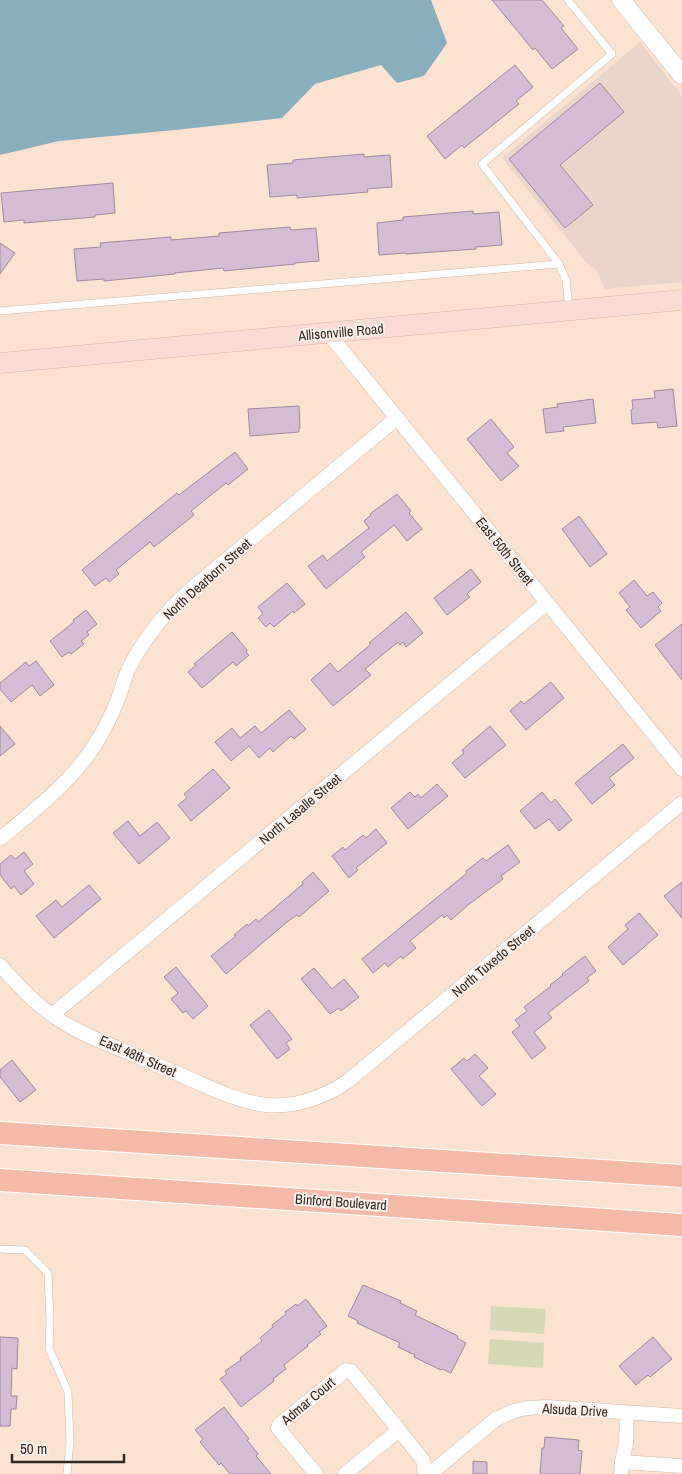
<svg xmlns="http://www.w3.org/2000/svg" width="682" height="1474" font-family="'Archivo Narrow',sans-serif">
	<style>
		.commercial { fill: #ebd4ca }
		.green { fill: #d5d9b9 }
		.water { fill: #88afbb }
		.building { fill: #d5bbd4; stroke: #9e8a9d }
		.lines { fill: none; stroke-linecap: round; stroke-linejoin: round }
		.service-casing { stroke: #d1b8a8; stroke-width: 8 }
		.minor-casing { stroke: #d1b8a8; stroke-width: 15 }
		.tertiary-casing { stroke: #d1b8a8; stroke-width: 19 }
		.secondary-casing { stroke: #d1b8a8; stroke-width: 21 }
		.primary-casing { stroke: #fff; stroke-width: 24 }
		.service { stroke: #fff; stroke-width: 7 }
		.minor { stroke: #fff; stroke-width: 14 }
		.tertiary { stroke: #fff; stroke-width: 18 }
		.secondary { stroke: #f9dcd3; stroke-width: 20 }
		.primary { stroke: #f4b9a7; stroke-width: 22 }
		.labels { text-anchor: middle; stroke-width: 4; stroke-linejoin: round; paint-order: stroke }
		.street-label { font-size: 14px; fill: #322822; stroke: #fdf2ec }
	</style>
	<rect width="100%" height="100%" fill="#fce2d1"/>
	<path class="commercial" d="M640 42 682 96V282L604 289 600 277 594 267 591 268 502 158Z"/>
	<g class="green">
		<path d="M491 1306 546 1309 544 1334 490 1330Z"/>
		<path d="M490 1339 544 1343 543 1368 488 1364Z"/>
	</g>
	<path class="water" d="M0 0H431L447 43 424 76 397 83 381 65 315 84 282 118 185 129 59 141 0 155Z"/>
	<g class="building">
		<path d="M492 0H542L564 26 561 28 578 49 552 69 535 48 533 50Z"/>
		<path d="M515 65 533 87 516 101 519 104 464 148 462 145 445 159 427 136Z"/>
		<path d="M600 83 624 112 560 165 593 205 565 228 509 159Z"/>
		<path d="M364 154V157L390 155 392 187 367 189 368 192 297 198V195L270 197 267 165 293 163V160Z"/>
		<path d="M113 183 115 213 95 215V217L24 223V220L4 222 1 193Z"/>
		<path d="M473 211V214L499 212 502 245 476 247V249L406 254V253L379 255 377 223 403 220V217Z"/>
		<path d="M290 227 291 230 316 228 319 261 294 263 295 264 224 271 223 268 175 273V274L104 281V279L77 281 74 249 101 247 100 243 171 237V240L219 236V233Z"/>
		<path d="M0 243 15 253 0 274Z"/>
		<path d="M673 389 677 426 658 428 657 422 632 424 631 410 633 409 632 400 655 398 654 391Z"/>
		<path d="M593 399 596 423 563 427 564 431 546 433 543 409 558 407 557 404Z"/>
		<path d="M299 406 300 428H299V432L250 436 248 409Z"/>
		<path d="M491 419 514 447 507 453 519 466 501 481 467 439Z"/>
		<path d="M235 452 248 469 228 485 226 483 191 511 194 515 154 547 150 542 116 570 119 574 109 582 106 578 95 586 82 570 177 493 179 495Z"/>
		<path d="M397 494 411 511 409 513 422 529 407 541 394 525 361 552 365 557 326 589 308 566 323 555 327 561 369 528 364 521 371 515 370 514Z"/>
		<path d="M579 516 607 554 590 567 562 529Z"/>
		<path d="M471 569 481 582 467 594 470 597 447 615 434 598Z"/>
		<path d="M634 580 647 596 653 592 662 603 658 607 661 611 641 628 626 610 630 607 619 593Z"/>
		<path d="M287 583 305 604 294 613 293 611 274 627 270 623 266 627 258 618 263 614 258 607Z"/>
		<path d="M86 610 97 624 87 632 89 635 81 641 84 644 71 654 69 652 62 657 50 641 74 622 73 620Z"/>
		<path d="M406 612 423 633 406 647 403 642 400 645 398 642 365 669 371 675 333 706 311 680 330 663 338 672 371 644 369 643Z"/>
		<path d="M682 624V680L655 645Z"/>
		<path d="M232 632 247 650 246 652 249 655 236 666 233 662 202 688 188 672 196 665 194 664Z"/>
		<path d="M36 661 54 685 40 696 32 685 11 702 0 689V683L26 662 29 666Z"/>
		<path d="M551 682 564 698 526 730 510 711 521 701 524 704Z"/>
		<path d="M289 710 306 729 294 739 291 736 273 752 270 748 259 758 249 746 231 761 215 742 232 728 240 738 255 726 261 733Z"/>
		<path d="M0 726 15 744 0 756Z"/>
		<path d="M490 726 506 745 465 778 452 763 464 753 462 750Z"/>
		<path d="M623 744 634 758 609 778 615 785 592 804 575 783Z"/>
		<path d="M213 769 230 788 191 821 178 805 187 798 184 794Z"/>
		<path d="M437 784 448 796 408 829 391 808 410 792 415 797 418 794 421 798Z"/>
		<path d="M542 792 551 803 555 799 572 820 559 831 549 819 535 829 520 811Z"/>
		<path d="M128 821 140 836 157 822 170 838 139 864 113 833Z"/>
		<path d="M376 829 387 843 356 868 358 870 349 878 332 856 343 847 345 850 363 835 366 838Z"/>
		<path d="M508 845 520 862 501 876 503 879 468 905 451 920 447 915 444 918 442 915 410 941 416 948 403 959 401 956 388 967 385 963 373 973 362 959 467 873 466 871 483 858 486 861Z"/>
		<path d="M24 852 33 864 24 871 34 884 21 895 14 886 11 889 0 875V864L11 855 15 859Z"/>
		<path d="M313 872 329 891 299 917 297 915 287 922 226 974 211 956 236 936 234 935 247 924 248 926 256 919 258 922 303 884 302 882Z"/>
		<path d="M682 882V918L664 896Z"/>
		<path d="M89 885 101 899 54 938 36 916 56 900 62 907Z"/>
		<path d="M639 913 658 935 623 965 608 947 628 929 625 925Z"/>
		<path d="M585 956 596 971 587 978 589 981 548 1013 552 1018 534 1032 546 1048 532 1059 512 1032 520 1026 515 1020 527 1011 524 1007 551 986 550 985 563 975 562 974Z"/>
		<path d="M176 967 208 1006 193 1019 186 1011 183 1013 171 999 178 993 164 977Z"/>
		<path d="M314 968 332 989 344 979 359 997 341 1011 339 1008 330 1014 301 979Z"/>
		<path d="M269 1010 292 1039 286 1043 290 1049 277 1059 250 1025Z"/>
		<path d="M475 1054 488 1068 479 1076 496 1094 482 1106 451 1069 464 1058 467 1061Z"/>
		<path d="M12 1060 36 1090 20 1102 0 1077V1070Z"/>
		<path d="M363 1285 401 1301 400 1303 417 1311 415 1315 458 1336 457 1338 466 1343 451 1373 442 1369 441 1370 414 1357 415 1355 398 1347 400 1343 357 1323 358 1321 348 1316Z"/>
		<path d="M306 1299 327 1326 319 1332 321 1334 307 1345 308 1346 284 1365 286 1369 273 1379 274 1381 241 1407 220 1379 227 1374 225 1371 241 1360 240 1358 262 1341 260 1338 273 1327 272 1325 286 1314 285 1312 296 1304 297 1306Z"/>
		<path d="M0 1337 18 1338 17 1369 12 1368 11 1396H17L16 1409H11L10 1426H0Z"/>
		<path d="M653 1337 672 1359 650 1377 648 1375 636 1385 619 1366Z"/>
		<path d="M224 1407 249 1439 247 1440 258 1454 256 1456 271 1474H230L221 1463 219 1465 200 1442 203 1439 195 1430Z"/>
		<path d="M545 1437 579 1440 578 1450 582 1451 580 1474H540L542 1448H544Z"/>
		<path d="M473 1461 487 1462V1474H473Z"/>
	</g>
	<g class="lines">
		<g class="service-casing">
			<g id="service">
				<path d="M559 264 482 164 612 54 568 0"/>
				<path d="M0 311 559 264 566 280 569 309"/>
				<path d="M0 1249 25 1250 48 1273 50 1320 49 1348 68 1392 70 1441 67 1474"/>
			</g>
		</g>
		<g class="minor-casing">
			<g id="minor">
				<path d="M328 333 682 769"/>
				<path d="M0 839C34 810 72 782 96 743 105 729 112 714 118 699 122 689 124 679 128 670 144 638 164 613 190 590L397 418"/>
				<path d="M0 965C18 985 35 1004 58 1019 83 1036 114 1046 141 1058 160 1066 179 1074 197 1082 220 1092 241 1102 266 1105 294 1108 325 1097 348 1081L682 803"/>
				<path d="M52 1015 547 603"/>
				<path d="M399 1430 423 1460 425 1474"/>
				<path d="M622 1462 626 1443 627 1413"/>
				<path d="M316 1474 278 1428 279 1425 346 1370 351 1371 399 1430 345 1474"/>
				<path d="M430 1474 496 1419 514 1411 527 1408 547 1407 682 1416"/>
				<path d="M621 1474 622 1462 682 1466"/>
			</g>
		</g>
		<g class="tertiary-casing">
			<path id="tertiary" d="M621 0 682 75"/>
		</g>
		<g class="secondary-casing">
			<path id="secondary" d="M0 363 682 300"/>
		</g>
		<g class="primary-casing">
			<g id="primary">
				<path d="M0 1133 682 1176"/>
				<path d="M0 1180 682 1225"/>
			</g>
		</g>
		<use href="#service" class="service"/>
		<use href="#minor" class="minor"/>
		<use href="#tertiary" class="tertiary"/>
		<use href="#secondary" class="secondary"/>
		<use href="#primary" class="primary"/>
	</g>
	<g class="labels">
		<g class="street-label">
			<text transform="translate(341 332) rotate(-5)" y="5">Allisonville Road</text>
			<text transform="translate(505 551) rotate(51)" y="5">East 50th Street</text>
			<text transform="translate(207 579) rotate(-42)" y="5">North Dearborn Street</text>
			<text transform="translate(300 809) rotate(-40)" y="5">North Lasalle Street</text>
			<text transform="translate(493 961) rotate(-40)" y="5">North Tuxedo Street</text>
			<text transform="translate(138 1056) rotate(24)" y="5">East 48th Street</text>
			<text transform="translate(341 1202) rotate(4)" y="5">Binford Boulevard</text>
			<text transform="translate(308 1401) rotate(-40)" y="5">Admar Court</text>
			<text transform="translate(575 1410) rotate(3)" y="5">Alsuda Drive</text>
		</g>
	</g>
	<path d="M12 1454v8h112v-8" fill="none" stroke="#322822" stroke-width="2.5"/>
	<text x="20" y="1454" font-size="15" fill="#322822" stroke="#fdf2ec" stroke-width="4" paint-order="stroke">50 m</text>
</svg>
